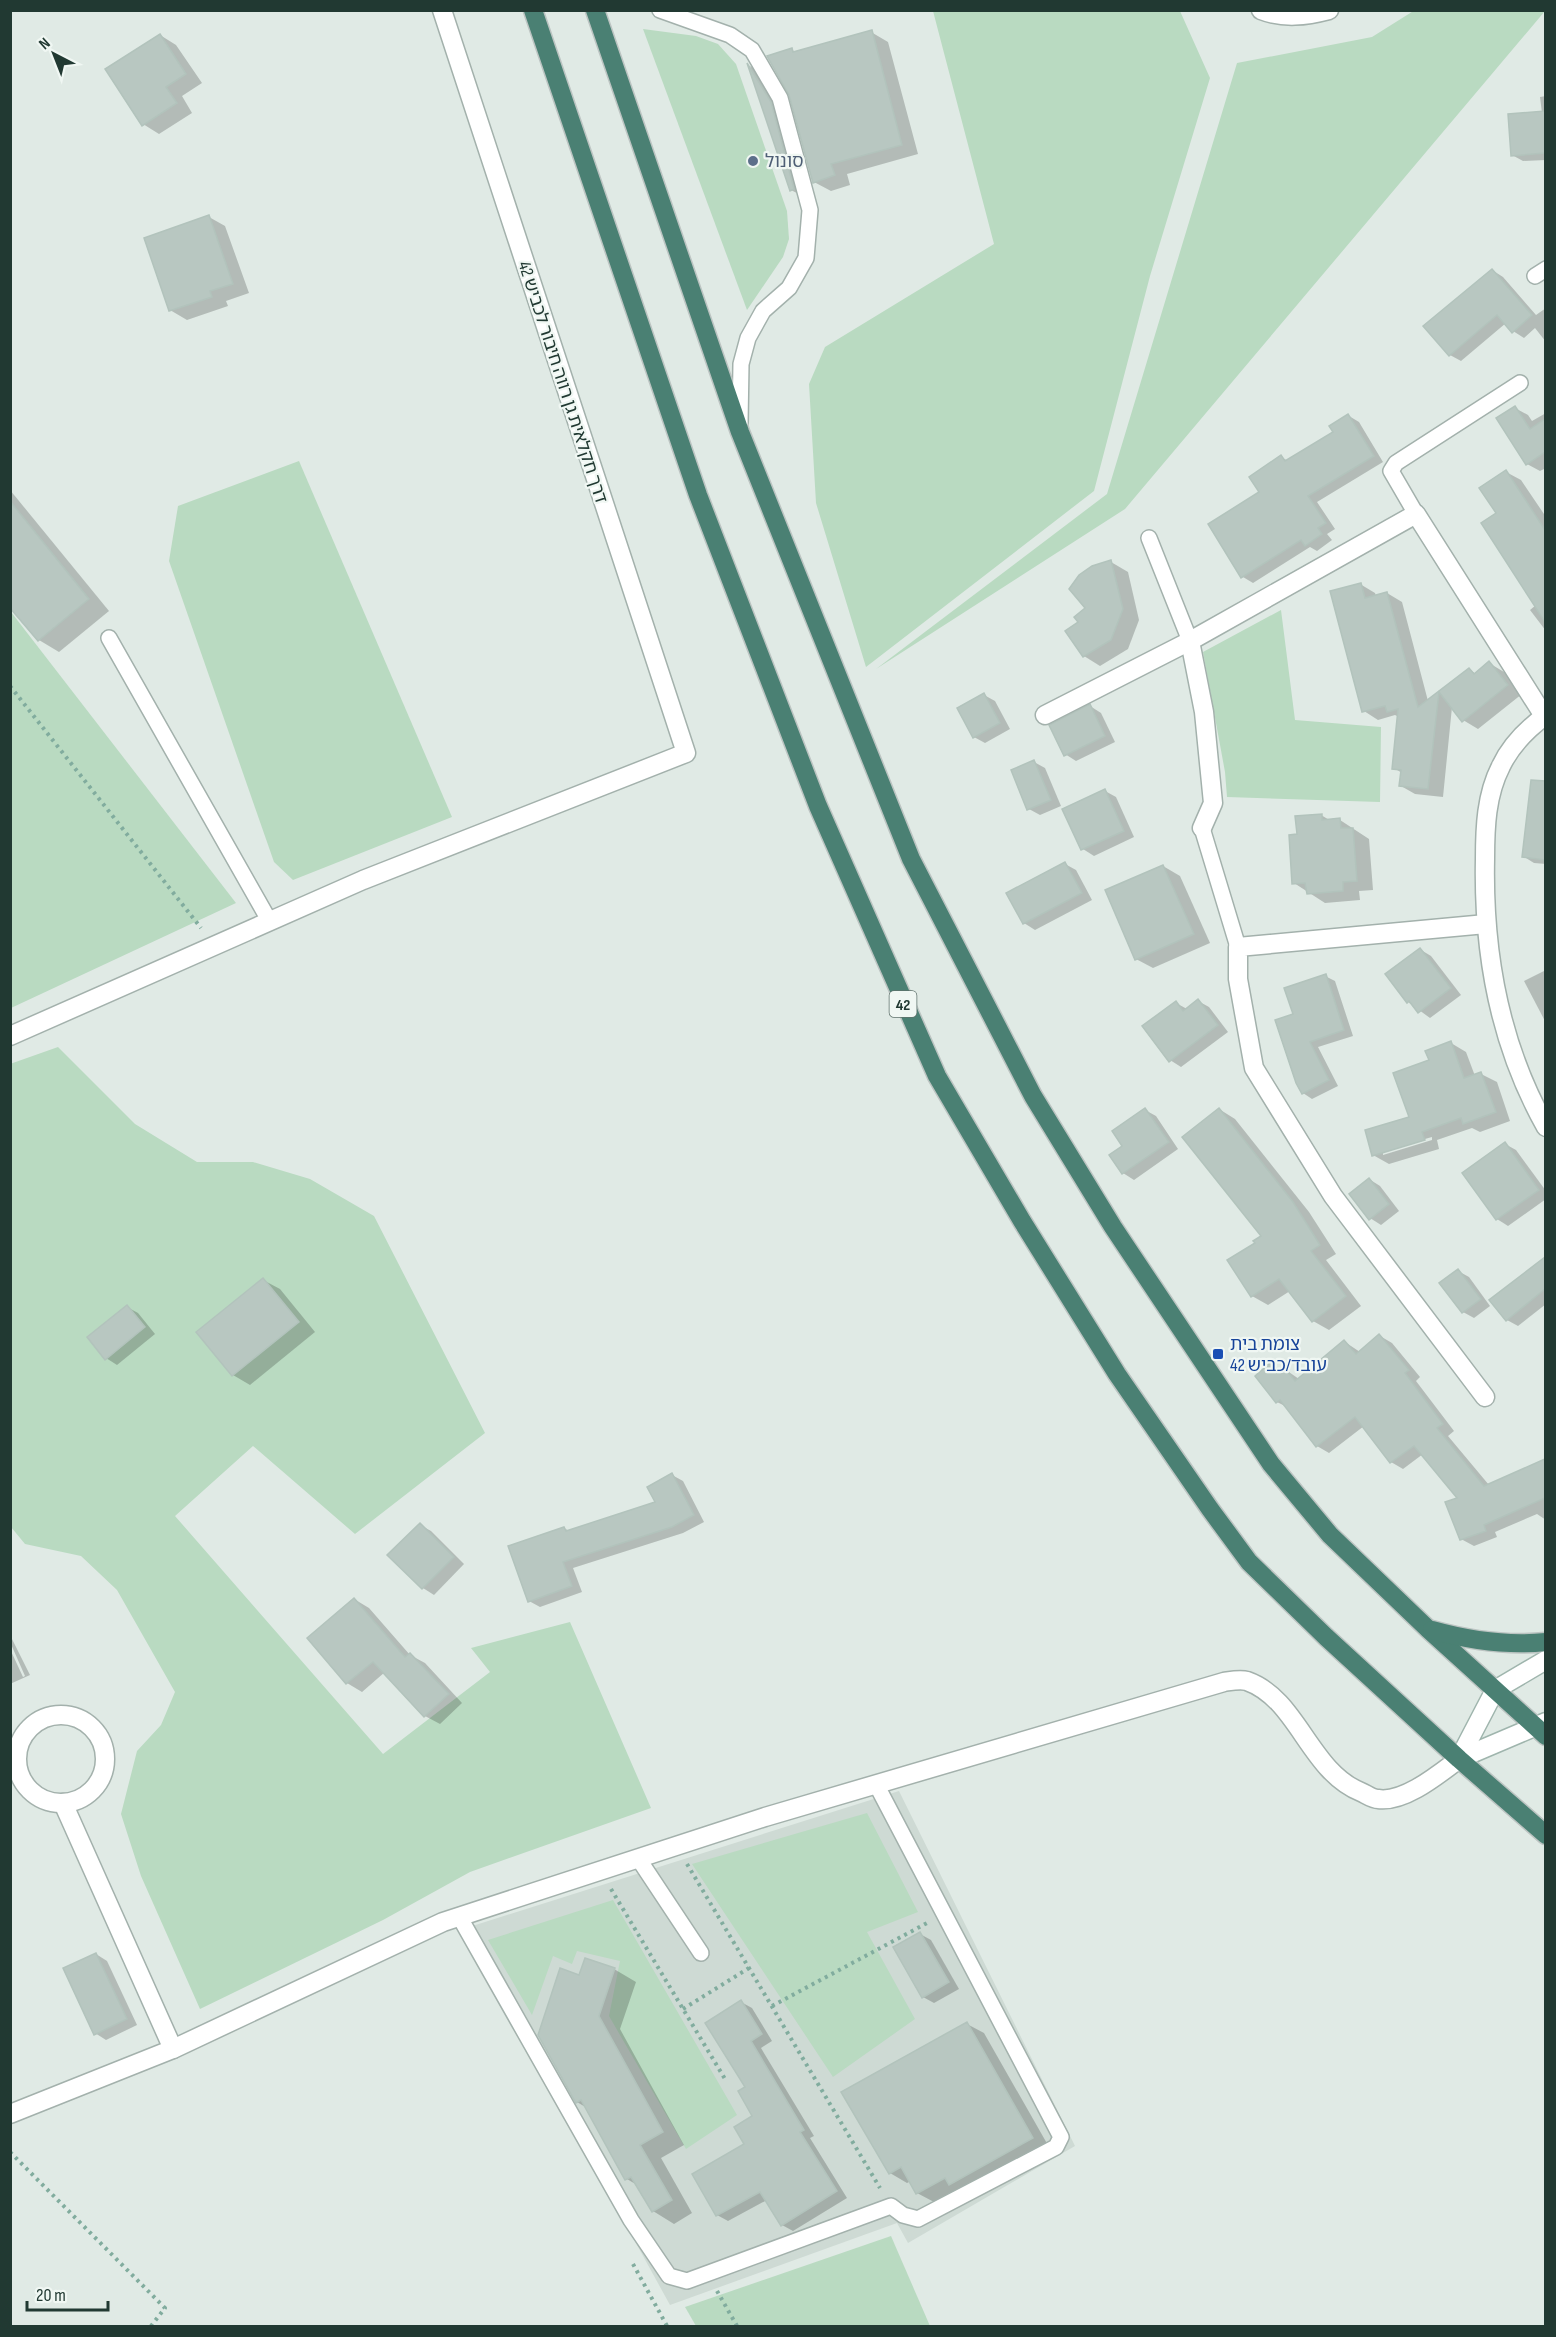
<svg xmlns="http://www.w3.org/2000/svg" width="1556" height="2337" font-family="'Sofia Sans Condensed','Noto Sans Hebrew',sans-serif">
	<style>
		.built { fill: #cedad4 }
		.green { fill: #b9dac1 }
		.shadow { fill: #0003; fill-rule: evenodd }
		.building { fill: #b8c7c1; stroke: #b2c3bc; stroke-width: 1.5 }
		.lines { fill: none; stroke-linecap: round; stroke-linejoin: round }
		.service-casing { stroke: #a3b1ac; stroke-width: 18 }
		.minor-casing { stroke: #a3b1ac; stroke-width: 21 }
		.secondary-casing { stroke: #9fb5ad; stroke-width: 21 }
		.trunk-casing { stroke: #bcc4c2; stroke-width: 21 }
		.path { stroke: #81ac9e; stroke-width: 4; stroke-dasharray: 3 4.5; stroke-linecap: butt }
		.service { stroke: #fff; stroke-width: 15 }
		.minor { stroke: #fff; stroke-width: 18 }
		.secondary { stroke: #fff; stroke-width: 18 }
		.trunk { stroke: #4a8073; stroke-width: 18 }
		.service-dot { fill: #5c6f8a; stroke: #f0f7f3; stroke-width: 2 }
		.transit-dot { fill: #1a4fb4; stroke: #f0f7f3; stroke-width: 2 }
		.labels { text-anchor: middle; stroke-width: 4.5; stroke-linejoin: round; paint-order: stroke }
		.shield { fill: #f0f7f3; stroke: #5f726c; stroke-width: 1.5 }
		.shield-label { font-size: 16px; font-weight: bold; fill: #213932 }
		.service-label { font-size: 18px; fill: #4e5e75; stroke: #f0f7f3; text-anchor: start }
		.street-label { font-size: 18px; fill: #213932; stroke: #f0f7f3 }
		.transit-label { font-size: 18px; fill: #164399; stroke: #f0f7f3; text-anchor: start }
	</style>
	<rect width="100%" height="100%" fill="#e0eae5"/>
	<path class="built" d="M899 1791 1075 2146 908 2243 897 2223 670 2305 463 1929Z"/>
	<g class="green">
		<path d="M1415 10 1545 11 1125 509 876 669 1107 494 1237 63 1372 37Z"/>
		<path d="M933 11H1180L1210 78 1150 276 1094 491 866 667 816 503 809 384 825 347 994 244Z"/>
		<path d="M643 29 696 36 718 44 736 64 787 211 789 239 783 257 747 310Z"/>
		<path d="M299 461 452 817 293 880 274 862 169 561 178 506Z"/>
		<path d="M1281 610 1295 720 1381 727 1380 802 1227 797 1225 772 1203 652Z"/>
		<path d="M11 612 236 903 11 1008H10Z"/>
		<path d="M58 1047 135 1124 197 1162H253L310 1179 374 1216 485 1433 355 1534 253 1446 175 1516 383 1754 490 1672 471 1648 570 1622 651 1808 470 1872 383 1920 200 2009 141 1876 121 1814 137 1751 161 1725 175 1692 117 1590 81 1556 25 1544 11 1527 10 1064Z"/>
		<path d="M867 1813 918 1912 867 1932 915 2019 833 2077 692 1864Z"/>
		<path d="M613 1900 737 2115 686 2149 609 2016 620 1961 577 1951 572 1964 553 1956 532 2015 488 1940Z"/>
		<path d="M891 2236 930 2326H696L685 2307Z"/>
	</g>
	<g class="shadow">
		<path d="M871 32 888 42 918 154 847 174 850 185 831 191 814 182 792 50 796 52Z"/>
		<path d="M160 35 176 45 202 83 182 96 192 113 159 134 143 124Z"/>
		<path d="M750 66 764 75 808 199 791 190Z"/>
		<path d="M1546 96V160L1523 161 1512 155 1542 113 1540 97Z"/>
		<path d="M209 217 225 226 249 293 226 301 228 306 187 320 170 310Z"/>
		<path d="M1492 270 1503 277 1536 315 1546 308V342L1535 328 1524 338 1513 331 1506 323 1461 361 1450 355 1425 326Z"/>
		<path d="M1515 408 1528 415 1532 421 1546 413V468L1540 471 1527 464Z"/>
		<path d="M1349 416 1359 422 1383 462 1317 502 1335 529 1327 534 1332 540 1317 551 1310 547 1253 583 1243 577 1262 493 1281 457 1288 461 1335 432Z"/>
		<path d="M1506 472 1521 480 1546 517V631L1530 610 1536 605 1498 514Z"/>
		<path d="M10 490 109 611 59 652 39 640 10 606Z"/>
		<path d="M1111 562 1128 572 1139 620 1128 649 1100 666 1084 656 1080 622Z"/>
		<path d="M1360 584 1375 593 1376 596 1387 593 1402 602 1428 701 1469 669 1476 674 1489 663 1504 672 1522 694 1478 729 1463 720 1452 707 1443 797 1415 794 1401 786 1402 773 1394 768 1399 717 1395 715 1378 720 1364 711Z"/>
		<path d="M984 695 995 701 1010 729 985 743 974 737Z"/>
		<path d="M1090 706 1101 713 1115 742 1076 761 1065 754Z"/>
		<path d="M1034 762 1045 768 1061 806 1040 815 1029 809Z"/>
		<path d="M1105 791 1116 797 1134 837 1094 856 1083 849 1064 809Z"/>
		<path d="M1530 803 1546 805V864L1534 863 1523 856Z"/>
		<path d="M1321 815 1331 821 1340 820 1369 839 1373 890 1359 891 1360 900 1325 903 1294 883 1298 836Z"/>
		<path d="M1065 864 1076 870 1092 900 1035 930 1024 923Z"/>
		<path d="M1163 866 1180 876 1210 943 1153 968 1136 959Z"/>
		<path d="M1421 950 1431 956 1461 995 1430 1018 1408 1002Z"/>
		<path d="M1546 970V1023L1524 981Z"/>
		<path d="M1325 976 1335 981 1353 1036 1318 1047 1338 1086 1312 1099 1303 1093 1295 1014Z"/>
		<path d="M1198 1001 1209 1007 1228 1032 1181 1067 1170 1060 1176 1003 1187 1009Z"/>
		<path d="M1451 1043 1466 1052 1475 1076 1481 1074 1497 1082 1510 1121 1480 1132 1472 1128 1437 1140 1439 1149 1389 1164 1373 1155 1411 1118 1431 1061ZM1432 1137V1140L1383 1155V1151Z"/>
		<path d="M1219 1109 1235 1119 1309 1212 1336 1254 1326 1260 1361 1306 1329 1330 1313 1321 1290 1291 1268 1305 1252 1296 1257 1243 1263 1237Z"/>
		<path d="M1145 1110 1156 1116 1178 1149 1134 1180 1123 1173 1111 1156 1125 1146Z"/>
		<path d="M1505 1144 1516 1150 1546 1191V1199L1508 1226 1497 1219 1464 1173Z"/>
		<path d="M1369 1179 1380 1186 1399 1211 1381 1225 1370 1218Z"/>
		<path d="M1546 1259V1304L1518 1326 1507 1320 1526 1272Z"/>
		<path d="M1458 1271 1469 1277 1490 1306 1474 1318 1463 1312Z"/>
		<path d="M263 1280 280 1289 315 1332 250 1385 233 1375 198 1332Z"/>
		<path d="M127 1307 138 1313 155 1334 117 1365 106 1358Z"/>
		<path d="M1380 1336 1392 1343 1420 1377 1416 1381 1454 1431 1448 1436 1489 1485 1537 1464 1546 1469V1520L1537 1514 1495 1532 1497 1537 1474 1546 1461 1539 1459 1498 1423 1454 1403 1469 1391 1462 1364 1426 1329 1453 1317 1446 1287 1407 1277 1402 1271 1364 1281 1370 1283 1368 1299 1379 1345 1342 1360 1352Z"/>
		<path d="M672 1475 683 1481 704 1522 683 1533 573 1568 582 1592 540 1607 529 1601 564 1528 569 1531 658 1503Z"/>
		<path d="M420 1525 431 1531 464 1564 434 1595 423 1588Z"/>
		<path d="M354 1599 369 1608 410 1655 425 1663 462 1703 440 1724 425 1716 385 1672 362 1692 347 1683 309 1638Z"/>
		<path d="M10 1635 30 1675 10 1684V1649L23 1677 25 1676 10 1642Z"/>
		<path d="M920 1934 931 1940 959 1989 934 2003 923 1997Z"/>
		<path d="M96 1954 107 1961 137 2025 106 2040 95 2033Z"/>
		<path d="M614 1969 636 1982 620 2029 684 2145 661 2158 692 2213 674 2224 653 2211 637 2185 627 2179 587 2108 577 2102 580 1976Z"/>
		<path d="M741 2002 752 2008 772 2041 761 2048 814 2136 810 2138 847 2198 793 2231 782 2225 767 2200 728 2221 717 2215 746 2145 754 2117 747 2088Z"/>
		<path d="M967 2024 984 2033 1049 2147 967 2194 958 2189 934 2202 917 2193 911 2181 907 2183 890 2173Z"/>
	</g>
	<g class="building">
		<path d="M872 30 902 145 831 164 835 175 813 183 789 95 767 56 792 48 793 52Z"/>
		<path d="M160 34 186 74 166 87 177 103 142 126 105 69Z"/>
		<path d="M747 63 771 102 794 189 790 191Z"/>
		<path d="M1545 111V153L1511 156 1508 114Z"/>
		<path d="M209 215 233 284 210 291 212 297 169 311 144 238Z"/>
		<path d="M1492 269 1532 315 1512 333 1497 315 1449 356 1423 326Z"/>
		<path d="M1515 406 1530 429 1545 419V452L1526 465 1496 418Z"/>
		<path d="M1348 414 1374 456 1308 496 1326 523 1318 528 1322 534 1305 546 1301 540 1241 578 1208 524 1259 492 1249 477 1281 455 1285 461 1333 432 1329 426Z"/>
		<path d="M1506 470 1545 530V622L1481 523 1496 513 1479 488Z"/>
		<path d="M10 501 89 599 38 641 10 608Z"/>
		<path d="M1111 560 1123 609 1111 640 1083 657 1065 631 1078 622 1074 617 1085 608 1069 589 1079 575 1092 566Z"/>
		<path d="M1361 583 1365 598 1387 592 1418 707 1469 668 1474 674 1489 661 1508 685 1462 722 1439 692 1428 789 1399 786 1401 770 1392 769 1398 709 1387 712 1385 706 1362 712 1330 591Z"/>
		<path d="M984 693 1000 723 973 738 957 708Z"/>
		<path d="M1090 704 1105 736 1064 756 1049 725Z"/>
		<path d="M1034 760 1051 800 1027 810 1011 770Z"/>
		<path d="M1531 780 1545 781V860L1522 857Z"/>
		<path d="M1105 789 1124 831 1081 850 1062 809Z"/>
		<path d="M1322 814V820L1340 818 1341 828H1353L1357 881 1343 882V891L1307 894 1305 883 1292 884 1289 835 1297 834 1295 816Z"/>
		<path d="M1065 862 1082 893 1023 924 1006 893Z"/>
		<path d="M1163 865 1194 934 1135 960 1105 890Z"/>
		<path d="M1420 948 1451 988 1418 1013 1409 1001 1407 1003 1385 974Z"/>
		<path d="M1326 974 1344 1030 1310 1042 1329 1080 1302 1094 1296 1083 1275 1020 1293 1014 1284 988Z"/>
		<path d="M1198 999 1218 1025 1169 1062 1142 1026 1176 1001 1183 1011Z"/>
		<path d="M1451 1041 1464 1078 1481 1072 1496 1112 1463 1124 1461 1118 1422 1132 1425 1140 1372 1156 1365 1130 1409 1117 1393 1073 1429 1060 1425 1051Z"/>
		<path d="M1145 1108 1169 1142 1122 1174 1109 1155 1122 1146 1112 1131Z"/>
		<path d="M1219 1108 1293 1202 1320 1245 1311 1251 1346 1296 1312 1322 1279 1279 1251 1297 1227 1260 1255 1243 1253 1241 1261 1236 1182 1137Z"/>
		<path d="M1505 1142 1539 1190 1496 1220 1462 1173Z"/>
		<path d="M1369 1178 1389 1204 1369 1220 1349 1194Z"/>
		<path d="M1545 1257V1289L1506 1321 1489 1300Z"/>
		<path d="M1458 1269 1481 1299 1462 1313 1439 1283Z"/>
		<path d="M263 1278 299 1322 232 1376 196 1332Z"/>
		<path d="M127 1305 145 1327 105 1360 87 1337Z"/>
		<path d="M1379 1334 1409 1370 1405 1373 1443 1424 1437 1428 1484 1486 1545 1459V1498L1484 1525 1486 1531 1460 1540 1445 1502 1457 1498 1414 1446 1390 1463 1355 1417 1316 1447 1280 1400 1276 1403 1255 1376 1271 1362 1278 1371 1283 1366 1295 1381 1344 1340 1356 1354Z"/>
		<path d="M672 1473 694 1515 672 1527 563 1562 572 1586 528 1602 508 1546 564 1527 566 1531 655 1502 647 1487Z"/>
		<path d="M420 1523 454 1557 422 1589 387 1555Z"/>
		<path d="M354 1598 405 1657 410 1653 449 1694 424 1717 373 1662 346 1684 307 1638Z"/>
		<path d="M920 1932 949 1982 922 1998 893 1947Z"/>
		<path d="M96 1953 127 2019 94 2035 63 1968Z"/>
		<path d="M585 1958 615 1968 599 2016 663 2132 640 2145 672 2200 652 2212 631 2177 625 2180 581 2100 576 2103 538 2035 560 1968 579 1975Z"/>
		<path d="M741 2000 762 2034 751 2041 804 2130 800 2132 837 2191 781 2226 760 2192 716 2216 692 2174 744 2144 734 2127 752 2116 738 2091 745 2087 705 2023Z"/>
		<path d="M967 2022 1033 2138 949 2185 945 2178 916 2194 901 2167 889 2174 841 2092Z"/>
	</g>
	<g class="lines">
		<g class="service-casing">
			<g id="service">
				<path d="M660 10 730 35 752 50 780 98 810 210 806 258 789 288 763 311 748 338 741 364 740 423"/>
				<path d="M1535 276 1546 269"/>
				<path d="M1416 514 1391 471 1396 463 1520 383"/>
				<path d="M1149 538 1190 641"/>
				<path d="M109 638 270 922"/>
				<path d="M1202 828 1238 947"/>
				<path d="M638 1858 701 1953"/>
				<path d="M459 1916 631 2220 669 2276 687 2281 891 2206 903 2215 918 2219 1056 2147 1061 2137 876 1784"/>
			</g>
		</g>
		<g class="minor-casing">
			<g id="minor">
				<path d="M1261 10C1284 19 1306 16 1329 10"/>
				<path d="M1190 641 1204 712 1213 803 1202 828"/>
				<path d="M1045 715 1190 641 1416 514 1544 716"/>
				<path d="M1546 715C1527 729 1511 745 1501 766 1486 795 1485 828 1485 859 1483 953 1499 1044 1546 1127"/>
				<path d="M10 1036 363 880 686 753 442 10"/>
				<path d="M1485 1397 1333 1196 1254 1068 1238 979V947L1486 924"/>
				<circle cx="61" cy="1759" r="44"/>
				<path d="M63 1803 173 2049"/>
				<path d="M10 2114 173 2049 443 1922 765 1817 1224 1682C1231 1681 1240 1679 1247 1681 1298 1699 1309 1771 1361 1792 1366 1794 1372 1799 1378 1799 1404 1803 1439 1774 1459 1759"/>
			</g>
		</g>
		<g class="secondary-casing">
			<g id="secondary">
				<path d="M1459 1759 1495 1690 1546 1660"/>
				<path d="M1459 1759 1546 1722"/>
			</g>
		</g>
		<g class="trunk-casing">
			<g id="trunk">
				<path d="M533 10 698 495 818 806 937 1076 1022 1221 1117 1374 1210 1509 1249 1562 1326 1637 1459 1759 1546 1835"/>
				<path d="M595 10 740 432 911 859 1033 1096 1113 1227 1271 1464 1330 1535 1428 1629 1546 1736"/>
				<path d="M1432 1630C1468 1640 1507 1646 1546 1642"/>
			</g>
		</g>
		<g class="path">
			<path d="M10 686 201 928"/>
			<path d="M687 1864 880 2188"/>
			<path d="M611 1889 725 2079"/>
			<path d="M772 2006 927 1923"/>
			<path d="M683 2009 749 1968"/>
			<path d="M10 2152 165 2308 151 2326"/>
			<path d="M633 2264 667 2326"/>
			<path d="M717 2291 737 2326"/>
		</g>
		<use href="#service" class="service"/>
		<use href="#minor" class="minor"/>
		<use href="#secondary" class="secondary"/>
		<use href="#trunk" class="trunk"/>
	</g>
	<circle class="service-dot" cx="753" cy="161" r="6"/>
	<rect class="transit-dot" x="1212" y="1348" width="12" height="12" rx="3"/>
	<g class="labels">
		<rect class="shield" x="889.5" y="991" width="27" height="26" rx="4.5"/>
		<g class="shield-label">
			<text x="903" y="1010">42</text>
		</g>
		<g class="service-label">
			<text x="765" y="167">סונול</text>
		</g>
		<g class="street-label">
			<text transform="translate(563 382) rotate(72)" y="6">דרך חקלאית גן רווה חיבור לכביש 42</text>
		</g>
		<g class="transit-label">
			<text x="1230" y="1350">צומת בית<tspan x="1230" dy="21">עובד/כביש 42</tspan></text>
		</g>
	</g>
	<rect width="1556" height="2337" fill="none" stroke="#213932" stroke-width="24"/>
	<g transform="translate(54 54) rotate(318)" stroke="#f0f7f3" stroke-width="4.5" paint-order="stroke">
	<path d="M0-4.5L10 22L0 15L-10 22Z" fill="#213932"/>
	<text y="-9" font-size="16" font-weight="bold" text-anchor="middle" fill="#213932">N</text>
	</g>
	<path d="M27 2301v9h81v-9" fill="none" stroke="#213932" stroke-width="3"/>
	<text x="36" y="2301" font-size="18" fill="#213932" stroke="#f0f7f3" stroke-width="4.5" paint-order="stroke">20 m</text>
</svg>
